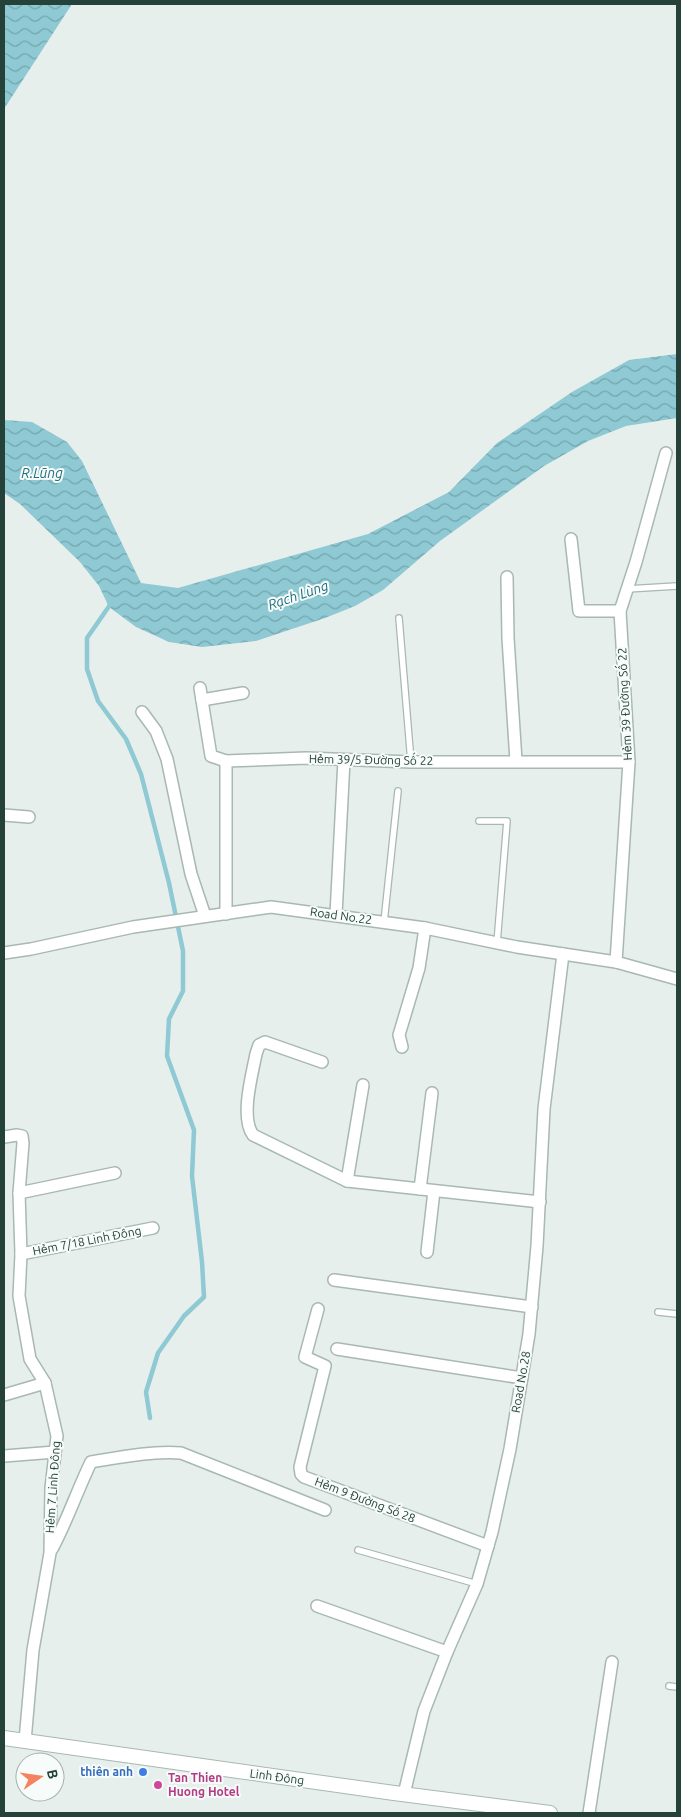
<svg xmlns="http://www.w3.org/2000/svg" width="681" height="1817" font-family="Ubuntu,sans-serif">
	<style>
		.water { fill: url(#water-waves) }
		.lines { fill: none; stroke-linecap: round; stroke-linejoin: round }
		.stream { stroke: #8ec9d4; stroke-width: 4.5 }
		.service-casing { stroke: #a8b8b2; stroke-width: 8 }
		.minor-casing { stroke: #a8b8b2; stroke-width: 14 }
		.tertiary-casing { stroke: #a8b8b2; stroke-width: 16 }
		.service { stroke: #fff; stroke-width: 5.5 }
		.minor { stroke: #fff; stroke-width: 11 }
		.tertiary { stroke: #fff; stroke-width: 14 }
		.shop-dot { fill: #3f7fe0; stroke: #f7fbf9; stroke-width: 2 }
		.hotel-dot { fill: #d1479c; stroke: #f7fbf9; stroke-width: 2 }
		.labels { text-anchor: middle; stroke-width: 4; stroke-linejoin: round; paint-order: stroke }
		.street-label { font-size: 12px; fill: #24423a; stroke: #f7fbf9 }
		.shop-label { font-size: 12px; font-weight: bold; fill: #366cbe; stroke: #f7fbf9; text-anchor: end }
		.hotel-label { font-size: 12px; font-weight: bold; fill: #b23c85; stroke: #f7fbf9; text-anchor: start }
		.water-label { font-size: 14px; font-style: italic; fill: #1c6f80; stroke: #f7fbf9 }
	</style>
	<defs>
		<pattern id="water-waves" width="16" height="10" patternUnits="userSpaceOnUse" patternTransform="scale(1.25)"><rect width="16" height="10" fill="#8ec9d4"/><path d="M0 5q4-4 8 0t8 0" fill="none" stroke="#74a5ad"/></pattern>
	</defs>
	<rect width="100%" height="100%" fill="#e6efeb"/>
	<g class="water">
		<path d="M4 4H72L4 109Z"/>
		<path d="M677 354V418L626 426 588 441 544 466 440 541 383 590 355 606 325 618 256 641 202 647 169 642 136 627 109 607 99 586 80 562 20 504 4 493V420L32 422 67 442 82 461 141 583 178 588 368 534 449 492 497 443 572 392 629 360Z"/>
	</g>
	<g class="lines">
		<path class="stream" d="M112 602 87 638V669L98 701 126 739 141 774 169 883 183 951V991L169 1019 167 1056 194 1130 192 1176 202 1262 204 1297 184 1316 158 1353 146 1392 150 1418"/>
		<g class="service-casing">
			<g id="service">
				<path d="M627 589 677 586"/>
				<path d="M399 618 411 762"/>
				<path d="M479 821H507L497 943"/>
				<path d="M384 922 398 791"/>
				<path d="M658 1312 677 1314"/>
				<path d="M358 1550 477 1584"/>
				<path d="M669 1686 677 1687"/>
			</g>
		</g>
		<g class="minor-casing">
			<g id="minor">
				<path d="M571 539 579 611H620"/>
				<path d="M507 577 508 638 516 761"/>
				<path d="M200 688 211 756 226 761 306 758 411 762H629"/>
				<path d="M202 700 243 693"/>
				<path d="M142 712 156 731 167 759 191 874 205 916"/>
				<path d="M226 761V914"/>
				<path d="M4 815 29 817"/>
				<path d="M336 915 344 760"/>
				<path d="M4 953 31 949 133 927 271 907 425 928 517 947 616 962 677 979"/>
				<path d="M616 962 629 762 620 611 636 562 666 453"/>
				<path d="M402 1047 399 1035 419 968 425 928"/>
				<path d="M322 1062 265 1042 259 1045 256 1054C252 1075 240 1117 253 1135L347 1181 540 1202"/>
				<path d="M4 1137 17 1135 22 1136 23 1143 19 1193 21 1254 19 1296 30 1359 45 1383 57 1436 51 1488 50 1553 33 1650 25 1741"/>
				<path d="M347 1181 363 1085"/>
				<path d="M420 1189 432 1093"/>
				<path d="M19 1193 115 1173"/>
				<path d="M427 1252 434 1191"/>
				<path d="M21 1254 153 1228"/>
				<path d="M334 1280 532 1307"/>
				<path d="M318 1309 305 1357 325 1366 300 1467 301 1474 304 1477 488 1546"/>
				<path d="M337 1349 522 1378"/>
				<path d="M4 1395 45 1383"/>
				<path d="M4 1456 55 1452"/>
				<path d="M52 1549C67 1521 77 1491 91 1462 121 1457 150 1451 181 1453L325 1510"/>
				<path d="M317 1606 447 1652"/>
				<path d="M404 1794 424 1711 447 1652 477 1584 492 1532 510 1449 529 1334 537 1246 544 1109 563 954"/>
				<path d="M589 1813 612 1662"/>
			</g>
		</g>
		<g class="tertiary-casing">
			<path id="tertiary" d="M4 1738 394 1793 550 1813"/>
		</g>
		<use href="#service" class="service"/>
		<use href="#minor" class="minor"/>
		<use href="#tertiary" class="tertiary"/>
	</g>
	<circle class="shop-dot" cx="143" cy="1772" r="5"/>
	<circle class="hotel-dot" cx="158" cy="1785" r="5"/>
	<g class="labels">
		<g class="street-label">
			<text transform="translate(625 704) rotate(-93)" y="4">Hẻm 39 Đường Số 22</text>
			<text transform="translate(371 760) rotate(1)" y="4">Hẻm 39/5 Đường Số 22</text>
			<text transform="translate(341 916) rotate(8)" y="4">Road No.22</text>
			<text transform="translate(87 1241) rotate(-11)" y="4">Hẻm 7/18 Linh Đông</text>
			<text transform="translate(521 1382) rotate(-80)" y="4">Road No.28</text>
			<text transform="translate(53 1487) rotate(-86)" y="4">Hẻm 7 Linh Đông</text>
			<text transform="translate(365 1500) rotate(21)" y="4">Hẻm 9 Đường Số 28</text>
			<text transform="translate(277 1777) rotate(8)" y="4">Linh Đông</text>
		</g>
		<g class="shop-label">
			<text x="133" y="1776">thiên anh</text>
		</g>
		<g class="hotel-label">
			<text x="168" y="1782">Tan Thien<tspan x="168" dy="14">Huong Hotel</tspan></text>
		</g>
		<g class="water-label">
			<text x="42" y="478">R.Lũng</text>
			<text transform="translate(298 595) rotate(-19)" y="5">Rạch Lùng</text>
		</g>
	</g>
	<rect width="681" height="1817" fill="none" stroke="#24423a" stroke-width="10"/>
	<g transform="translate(40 1777) rotate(77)"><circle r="24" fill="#f7fbf9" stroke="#a3b1ad"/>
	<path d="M0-4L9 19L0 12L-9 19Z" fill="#f4845f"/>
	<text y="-8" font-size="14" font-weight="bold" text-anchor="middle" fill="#24423a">B</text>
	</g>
</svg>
